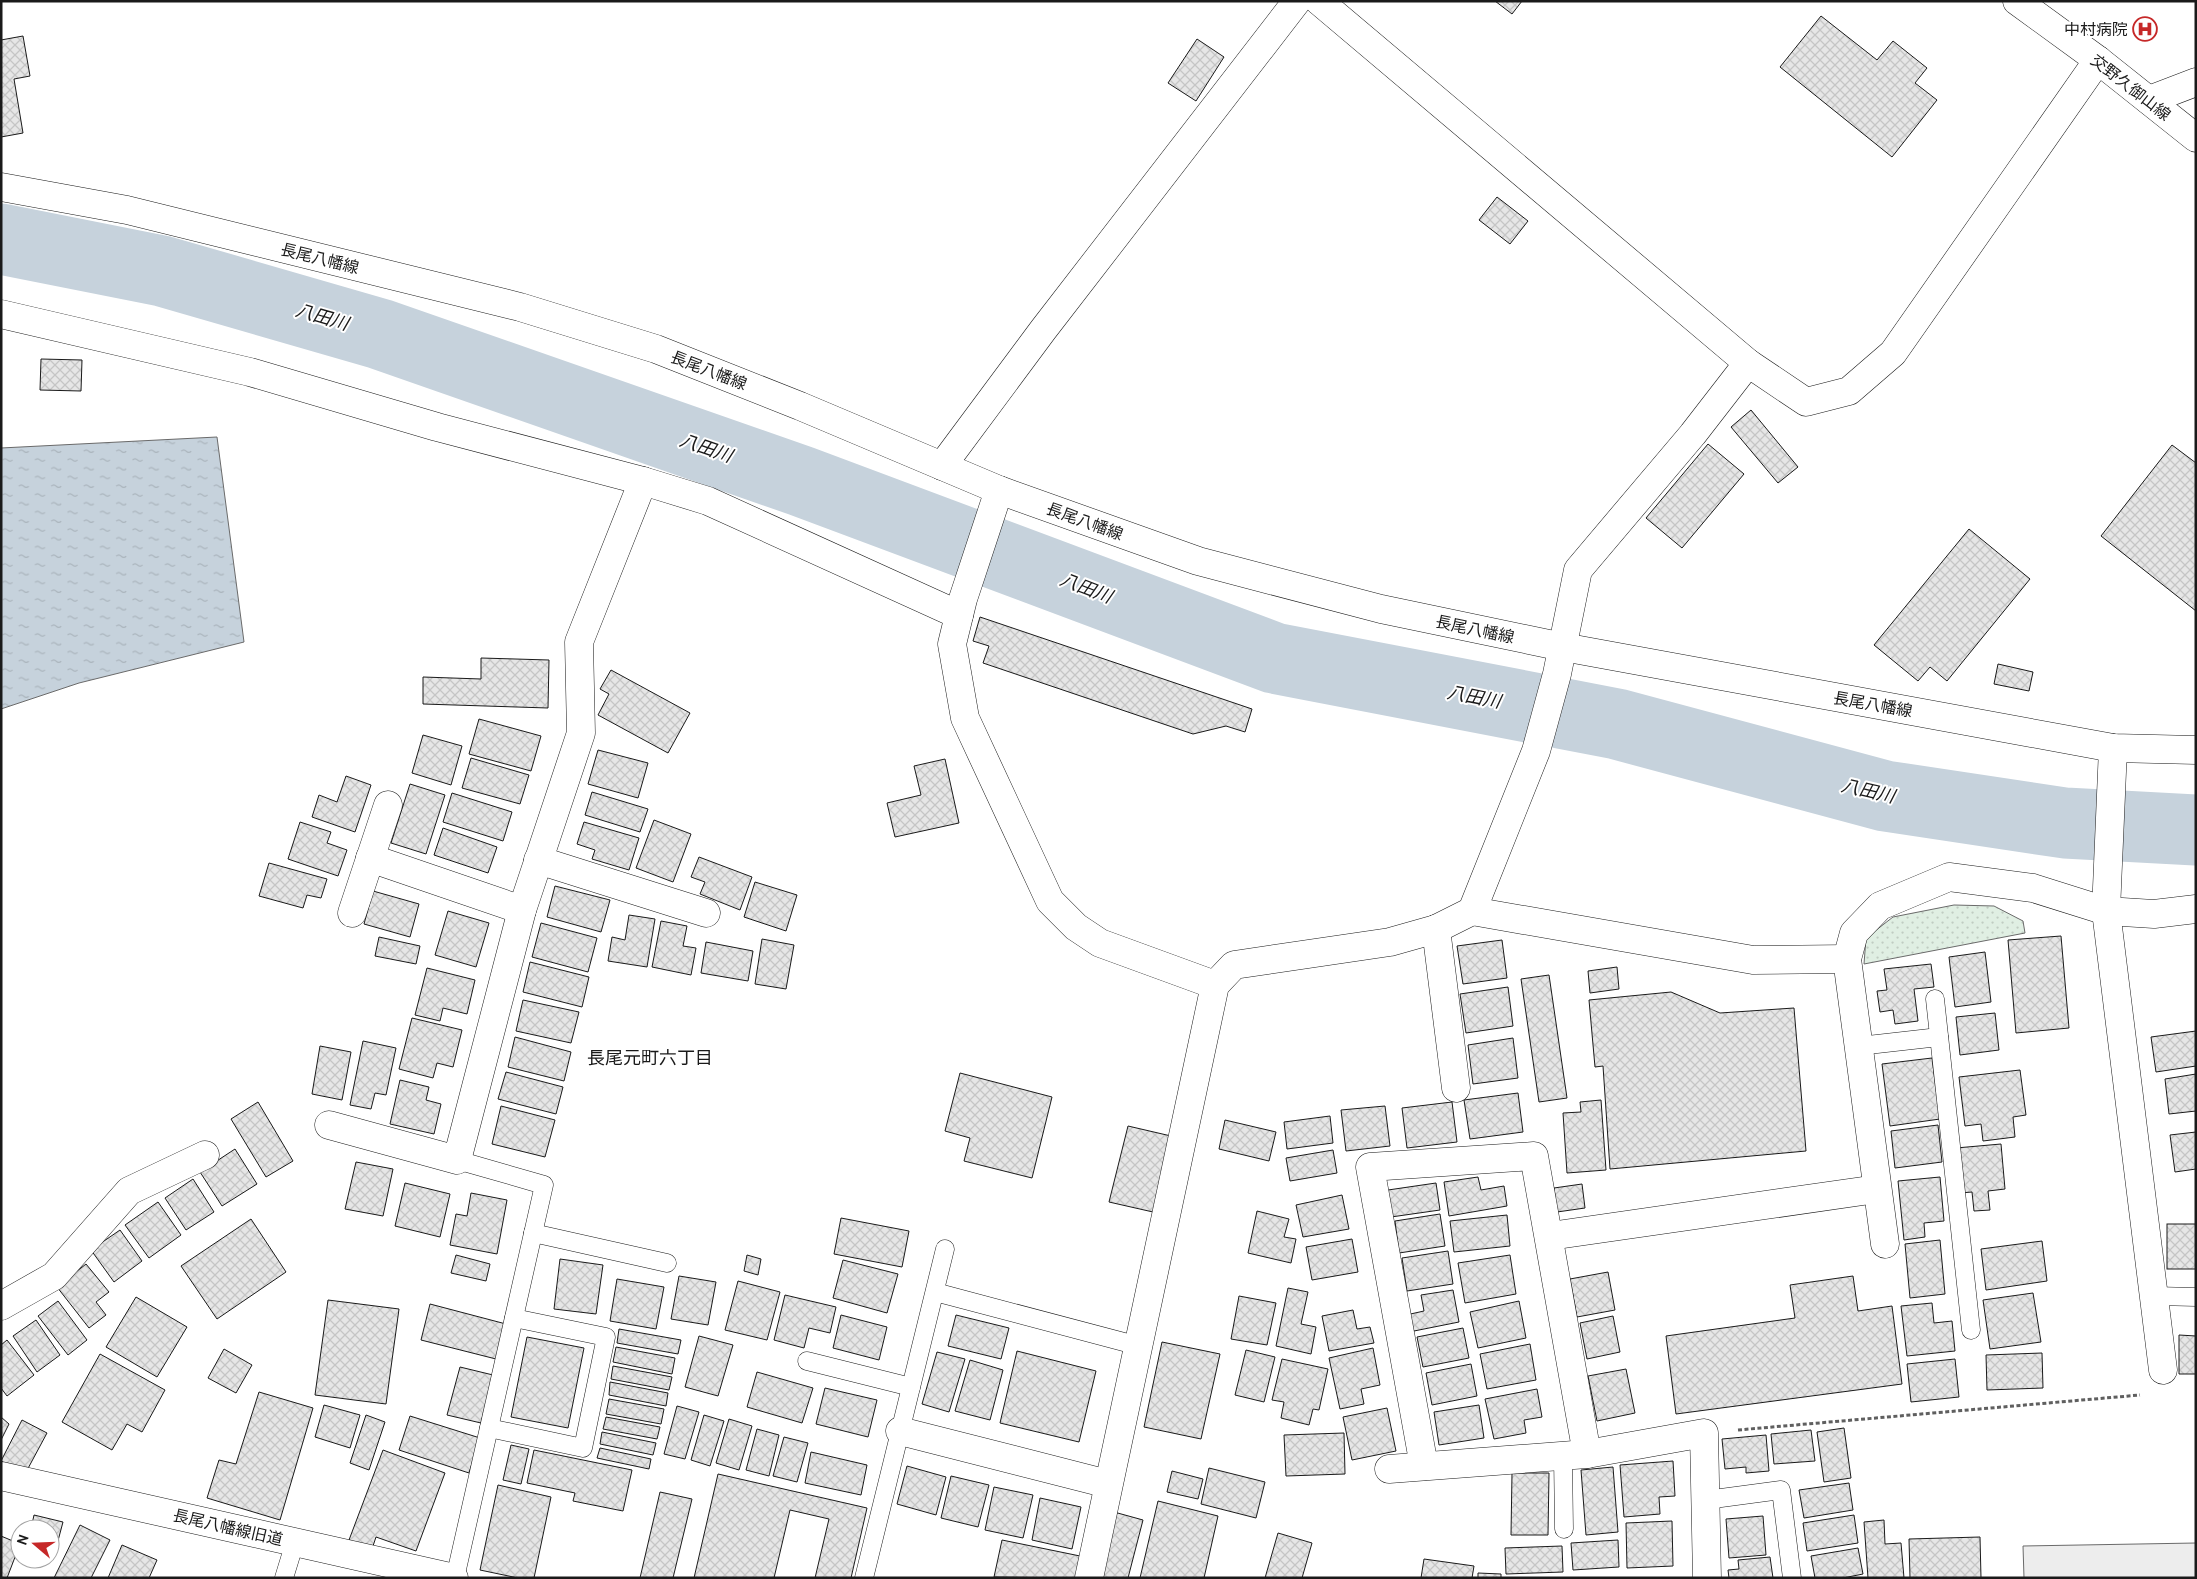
<svg xmlns="http://www.w3.org/2000/svg" width="2197" height="1579" font-family="Cabin,'Noto Sans JP',sans-serif">
	<style>
		.park { fill: url(#park-dots); stroke: #6a6a6a }
		.parking { fill: #ededed; stroke: #6a6a6a }
		.water { fill: url(#water-ripples); stroke: #6a6a6a }
		.lines { fill: none; stroke-linecap: round; stroke-linejoin: round }
		.river { stroke: #c6d2dc; stroke-width: 71 }
		.building { fill: url(#building-cross-hatch); stroke: #1a1a1a }
		.lane-casing { stroke: #1a1a1a; stroke-width: 19 }
		.street-casing { stroke: #1a1a1a; stroke-width: 29 }
		.secondary-casing { stroke: #1a1a1a; stroke-width: 29 }
		.path { stroke: #5f5f5f; stroke-width: 3; stroke-dasharray: 4 2.5; stroke-linecap: butt }
		.lane { stroke: #fff; stroke-width: 18 }
		.street { stroke: #fff; stroke-width: 28 }
		.secondary { stroke: #fff; stroke-width: 28 }
		.labels { text-anchor: middle; stroke-width: 4; stroke-linejoin: round; paint-order: stroke }
		.poi-label { font-size: 16px; fill: #1a1a1a; stroke: #fff; text-anchor: end }
		.street-label { font-size: 16px; fill: #1a1a1a; stroke: #fff }
		.water-label { font-size: 18px; font-style: italic; fill: #1a1a1a; stroke: #fff }
		.neighbourhood-label { font-size: 18px; fill: #1a1a1a; stroke: #fff }
	</style>
	<defs>
		<pattern id="park-dots" width="8" height="8" patternUnits="userSpaceOnUse" patternTransform="scale(1.25)"><rect width="8" height="8" fill="#e0efe3"/><path d="M2 2h.1M6 6h.1" fill="none" stroke="#c0ccc2" stroke-width="1.8" stroke-linecap="round"/></pattern>
		<pattern id="water-ripples" width="26" height="14" patternUnits="userSpaceOnUse" patternTransform="scale(1.25)"><rect width="26" height="14" fill="#c6d2dc"/><path d="M2 4q2-2 4 0t4 0M15 11q2-2 4 0t4 0" fill="none" stroke="#aab4bc"/></pattern>
		<pattern id="building-cross-hatch" width="8" height="8" patternUnits="userSpaceOnUse" patternTransform="scale(1.25)"><rect width="8" height="8" fill="#e6e6e6"/><path d="M0 0l8 8M0 8l8-8" fill="none" stroke="#c5c5c5"/></pattern>
	</defs>
	<rect width="100%" height="100%" fill="#fff"/>
	<path class="park" d="M1954 905 1994 906 2023 921 2025 933 1864 964 1866 938 1893 917Z"/>
	<path class="parking" d="M2196 1543V1578H2024L2023 1546Z"/>
	<path class="water" d="M217 437 244 642 79 683 1 709V448Z"/>
	<g class="lines">
		<path class="river" d="M1 239 162 271 380 334 801 481 1274 658 1617 724 1885 796 2065 823 2196 830"/>
	</g>
	<g class="building">
		<path d="M1495 1H1522L1512 14Z"/>
		<path d="M1821 16 1877 60 1893 41 1927 68 1915 83 1937 100 1892 157 1780 67Z"/>
		<path d="M23 36 30 76 14 79 23 133 1 137V40Z"/>
		<path d="M1197 39 1224 57 1196 101 1168 83Z"/>
		<path d="M1497 197 1528 221 1510 244 1479 220Z"/>
		<path d="M41 359 82 360 81 391 40 390Z"/>
		<path d="M1751 410 1798 467 1778 483 1731 427Z"/>
		<path d="M1708 444 1744 474 1682 548 1646 518Z"/>
		<path d="M2172 445 2196 463V611L2101 536Z"/>
		<path d="M1969 529 2030 579 1947 681 1930 667 1918 681 1874 645Z"/>
		<path d="M980 617 1252 709 1245 732 1226 726 1193 734 983 663 989 646 973 641Z"/>
		<path d="M481 658 549 660 548 708 423 704V677L481 679Z"/>
		<path d="M1998 664 2033 672 2029 691 1994 684Z"/>
		<path d="M611 670 690 713 668 753 598 715 609 694 600 689Z"/>
		<path d="M479 719 541 736 531 771 469 754Z"/>
		<path d="M423 735 462 746 451 785 412 773Z"/>
		<path d="M598 750 648 763 638 798 588 784Z"/>
		<path d="M471 758 529 775 520 804 462 788Z"/>
		<path d="M945 759 959 823 895 837 887 803 921 795 914 766Z"/>
		<path d="M346 776 371 785 355 832 312 817 319 795 337 802Z"/>
		<path d="M410 784 445 795 426 854 391 843Z"/>
		<path d="M592 792 648 809 640 832 585 815Z"/>
		<path d="M452 793 512 812 503 841 443 822Z"/>
		<path d="M654 820 691 834 673 882 636 868Z"/>
		<path d="M300 822 331 832 327 843 347 850 338 876 288 859Z"/>
		<path d="M584 822 639 838 629 870 592 859 595 850 577 844Z"/>
		<path d="M443 828 497 847 488 873 434 855Z"/>
		<path d="M699 857 752 877 740 910 700 894 705 882 691 877Z"/>
		<path d="M269 863 327 879 321 898 307 895 303 908 259 896Z"/>
		<path d="M755 882 797 895 786 931 744 917Z"/>
		<path d="M555 886 610 900 601 932 547 917Z"/>
		<path d="M373 891 419 904 410 937 364 924Z"/>
		<path d="M448 911 489 923 476 967 435 955Z"/>
		<path d="M629 915 655 919 647 967 608 961 612 937 625 940Z"/>
		<path d="M661 921 687 926 683 946 696 948 691 975 652 967Z"/>
		<path d="M541 923 597 938 588 972 532 957Z"/>
		<path d="M2061 936 2069 1028 2016 1033 2008 940Z"/>
		<path d="M379 937 420 946 416 964 375 956Z"/>
		<path d="M762 939 794 945 786 989 755 984Z"/>
		<path d="M1502 940 1507 978 1463 984 1457 946Z"/>
		<path d="M706 942 753 951 748 981 701 973Z"/>
		<path d="M1985 952 1991 1002 1955 1007 1949 957Z"/>
		<path d="M530 962 589 977 582 1007 523 992Z"/>
		<path d="M1931 964 1934 987 1914 989 1918 1021 1895 1024 1893 1010 1880 1012 1877 991 1887 990 1884 969Z"/>
		<path d="M1617 967 1619 989 1590 993 1588 971Z"/>
		<path d="M427 968 475 980 467 1014 443 1008 440 1021 415 1015Z"/>
		<path d="M1549 975 1567 1098 1539 1102 1521 979Z"/>
		<path d="M1508 987 1513 1026 1466 1033 1460 994Z"/>
		<path d="M1671 992 1720 1013 1794 1008 1806 1151 1610 1169 1603 1066 1595 1067 1589 1000Z"/>
		<path d="M523 1000 579 1012 571 1043 516 1031Z"/>
		<path d="M1995 1013 1999 1050 1960 1055 1956 1017Z"/>
		<path d="M412 1018 462 1030 453 1067 437 1063 433 1078 399 1069Z"/>
		<path d="M2196 1031V1066L2156 1072 2151 1037Z"/>
		<path d="M515 1037 571 1052 564 1081 508 1067Z"/>
		<path d="M1513 1038 1518 1078 1473 1084 1468 1045Z"/>
		<path d="M363 1041 396 1048 386 1095 375 1093 371 1109 350 1105Z"/>
		<path d="M320 1046 351 1052 342 1100 312 1094Z"/>
		<path d="M1932 1058 1940 1119 1890 1126 1882 1064Z"/>
		<path d="M2020 1070 2026 1115 2013 1117 2015 1137 1983 1141 1981 1124 1965 1126 1959 1077Z"/>
		<path d="M506 1072 563 1087 556 1114 498 1099Z"/>
		<path d="M960 1073 1052 1097 1032 1178 964 1161 970 1138 945 1131Z"/>
		<path d="M2196 1074V1111L2169 1114 2165 1079Z"/>
		<path d="M400 1080 429 1087 426 1100 441 1104 434 1134 390 1124Z"/>
		<path d="M1518 1093 1523 1132 1470 1139 1464 1100Z"/>
		<path d="M1601 1100 1606 1170 1567 1173 1563 1113 1581 1112 1580 1102Z"/>
		<path d="M258 1102 293 1161 266 1177 231 1119Z"/>
		<path d="M1452 1102 1457 1142 1407 1148 1402 1108Z"/>
		<path d="M501 1106 555 1120 545 1157 492 1144Z"/>
		<path d="M1385 1106 1390 1146 1346 1151 1341 1110Z"/>
		<path d="M1330 1116 1333 1143 1287 1149 1284 1122Z"/>
		<path d="M1225 1120 1276 1132 1269 1161 1219 1149Z"/>
		<path d="M1938 1125 1942 1162 1895 1168 1891 1131Z"/>
		<path d="M1128 1126 1171 1136 1153 1212 1109 1202Z"/>
		<path d="M2196 1132V1169L2175 1172 2170 1135Z"/>
		<path d="M2001 1144 2005 1189 1988 1191 1990 1210 1974 1211 1972 1192 1960 1193 1956 1148Z"/>
		<path d="M235 1149 257 1184 222 1206 200 1172Z"/>
		<path d="M1333 1150 1337 1173 1290 1181 1286 1158Z"/>
		<path d="M356 1162 393 1169 383 1216 345 1209Z"/>
		<path d="M1478 1177 1481 1190 1504 1186 1507 1206 1449 1216 1444 1182Z"/>
		<path d="M1940 1177 1944 1221 1924 1223 1925 1237 1904 1240 1898 1181Z"/>
		<path d="M193 1179 214 1212 186 1230 165 1198Z"/>
		<path d="M405 1183 450 1194 440 1237 395 1226Z"/>
		<path d="M1436 1183 1440 1210 1391 1217 1388 1190Z"/>
		<path d="M1582 1184 1585 1208 1557 1212 1554 1188Z"/>
		<path d="M471 1193 507 1200 497 1254 450 1245 456 1214 467 1216Z"/>
		<path d="M1342 1195 1349 1229 1303 1237 1296 1205Z"/>
		<path d="M158 1202 181 1235 149 1258 125 1225Z"/>
		<path d="M1257 1211 1289 1219 1284 1237 1296 1239 1291 1263 1248 1253Z"/>
		<path d="M1440 1214 1445 1246 1399 1253 1395 1221Z"/>
		<path d="M1507 1215 1510 1246 1454 1252 1450 1221Z"/>
		<path d="M841 1218 909 1231 902 1267 834 1254Z"/>
		<path d="M251 1219 286 1272 217 1319 181 1266Z"/>
		<rect x="2167" y="1224" width="29" height="45"/>
		<path d="M120 1230 142 1261 114 1282 91 1250Z"/>
		<path d="M1352 1239 1358 1272 1312 1280 1306 1247Z"/>
		<path d="M1940 1240 1945 1294 1910 1298 1905 1244Z"/>
		<path d="M2042 1241 2047 1281 1986 1290 1981 1249Z"/>
		<path d="M1448 1251 1453 1284 1407 1291 1402 1258Z"/>
		<path d="M456 1255 490 1264 486 1281 451 1273Z"/>
		<path d="M747 1255 761 1259 758 1275 744 1271Z"/>
		<path d="M1510 1255 1516 1294 1465 1303 1458 1263Z"/>
		<path d="M560 1259 603 1265 596 1314 554 1309Z"/>
		<path d="M843 1260 898 1274 887 1313 833 1298Z"/>
		<path d="M86 1264 109 1292 96 1302 106 1315 89 1328 57 1287Z"/>
		<path d="M1608 1272 1615 1310 1577 1317 1570 1279Z"/>
		<path d="M679 1276 716 1282 708 1325 671 1319Z"/>
		<path d="M1853 1276 1858 1311 1892 1306 1902 1384 1676 1414 1666 1336 1795 1318 1790 1285Z"/>
		<path d="M617 1279 664 1287 656 1329 610 1321Z"/>
		<path d="M738 1281 780 1292 767 1340 725 1330Z"/>
		<path d="M1288 1288 1308 1292 1301 1324 1316 1327 1311 1354 1276 1346Z"/>
		<path d="M1453 1290 1459 1322 1409 1332 1406 1315 1424 1311 1421 1295Z"/>
		<path d="M2033 1293 2041 1342 1990 1349 1983 1300Z"/>
		<path d="M785 1295 836 1307 830 1333 809 1328 804 1348 774 1340Z"/>
		<path d="M1239 1296 1276 1303 1267 1345 1231 1339Z"/>
		<path d="M136 1297 187 1327 157 1377 106 1347Z"/>
		<path d="M328 1300 399 1309 386 1404 315 1395Z"/>
		<path d="M58 1301 87 1340 68 1355 38 1316Z"/>
		<path d="M1519 1301 1526 1338 1478 1348 1470 1312Z"/>
		<path d="M1932 1303 1934 1323 1952 1321 1955 1351 1907 1356 1901 1306Z"/>
		<path d="M430 1304 506 1324 496 1359 421 1340Z"/>
		<path d="M1353 1310 1357 1329 1370 1327 1374 1343 1329 1351 1322 1316Z"/>
		<path d="M841 1315 887 1327 879 1360 833 1348Z"/>
		<path d="M956 1315 1009 1328 1001 1359 948 1346Z"/>
		<path d="M1613 1316 1620 1352 1587 1359 1580 1323Z"/>
		<path d="M36 1320 60 1355 37 1372 13 1336Z"/>
		<path d="M1463 1328 1469 1358 1423 1367 1417 1337Z"/>
		<path d="M619 1329 681 1340 678 1354 617 1343Z"/>
		<path d="M2179 1335 2196 1336V1374H2179Z"/>
		<path d="M699 1336 733 1345 718 1396 685 1387Z"/>
		<path d="M527 1337 584 1348 568 1428 511 1417Z"/>
		<path d="M7 1340 34 1375 7 1396 1 1388V1345Z"/>
		<path d="M1162 1342 1220 1354 1201 1439 1144 1427Z"/>
		<path d="M1530 1344 1536 1380 1487 1389 1480 1354Z"/>
		<path d="M616 1347 675 1358 672 1374 613 1362Z"/>
		<path d="M1373 1348 1380 1385 1361 1389 1364 1404 1340 1409 1329 1358Z"/>
		<path d="M224 1349 252 1365 236 1393 208 1378Z"/>
		<path d="M1246 1350 1275 1357 1264 1402 1235 1395Z"/>
		<path d="M1017 1351 1096 1371 1079 1442 1000 1423Z"/>
		<path d="M937 1352 965 1359 949 1412 922 1404Z"/>
		<path d="M2042 1353 2043 1388 1987 1390 1986 1355Z"/>
		<path d="M100 1354 165 1390 142 1432 127 1424 112 1450 62 1422Z"/>
		<path d="M1282 1359 1328 1369 1319 1410 1313 1409 1309 1425 1281 1418 1284 1402 1272 1400Z"/>
		<path d="M1955 1359 1959 1397 1911 1402 1907 1364Z"/>
		<path d="M970 1360 1003 1370 990 1420 955 1411Z"/>
		<path d="M1471 1364 1477 1396 1432 1405 1426 1373Z"/>
		<path d="M613 1366 672 1377 669 1390 611 1379Z"/>
		<path d="M460 1367 493 1375 481 1423 447 1415Z"/>
		<path d="M1626 1369 1635 1413 1597 1421 1588 1376Z"/>
		<path d="M757 1372 813 1388 802 1423 747 1407Z"/>
		<path d="M610 1382 668 1393 666 1406 609 1395Z"/>
		<path d="M825 1388 877 1400 868 1437 816 1424Z"/>
		<path d="M1537 1389 1542 1417 1524 1420 1526 1433 1494 1439 1485 1399Z"/>
		<path d="M259 1392 313 1408 280 1520 207 1498 219 1460 236 1464Z"/>
		<path d="M609 1399 664 1409 661 1424 606 1414Z"/>
		<path d="M324 1405 360 1415 350 1448 315 1437Z"/>
		<path d="M1479 1405 1484 1438 1439 1445 1434 1412Z"/>
		<path d="M677 1406 699 1412 685 1459 664 1454Z"/>
		<path d="M1387 1408 1396 1451 1352 1460 1343 1417Z"/>
		<path d="M366 1415 385 1422 369 1470 350 1463Z"/>
		<path d="M704 1415 724 1421 710 1466 691 1460Z"/>
		<path d="M410 1416 480 1438 469 1473 399 1450Z"/>
		<path d="M1 1417 9 1424 1 1440Z"/>
		<path d="M606 1417 660 1427 657 1439 603 1429Z"/>
		<path d="M729 1419 752 1426 739 1470 716 1463Z"/>
		<path d="M22 1420 47 1433 25 1474 1 1461Z"/>
		<path d="M1844 1428 1851 1478 1824 1482 1817 1432Z"/>
		<path d="M757 1429 779 1435 769 1476 746 1470Z"/>
		<path d="M1811 1430 1815 1461 1774 1464 1771 1434Z"/>
		<path d="M602 1432 656 1443 653 1455 600 1444Z"/>
		<path d="M1344 1433 1345 1474 1286 1476 1284 1435Z"/>
		<path d="M1766 1435 1769 1471 1746 1473V1467L1725 1469 1722 1439Z"/>
		<path d="M784 1437 808 1443 797 1482 773 1476Z"/>
		<path d="M511 1445 529 1449 521 1484 503 1480Z"/>
		<path d="M600 1448 651 1459 649 1469 597 1458Z"/>
		<path d="M383 1450 445 1473 416 1551 376 1537 372 1549 349 1540Z"/>
		<path d="M534 1450 632 1470 623 1511 573 1501 575 1493 527 1483Z"/>
		<path d="M811 1452 867 1465 861 1495 805 1483Z"/>
		<path d="M1673 1461 1675 1496 1659 1497 1660 1514 1624 1517 1620 1465Z"/>
		<path d="M907 1466 946 1477 936 1515 897 1504Z"/>
		<path d="M1613 1467 1618 1532 1586 1535 1581 1470Z"/>
		<path d="M1209 1468 1265 1482 1256 1518 1201 1504Z"/>
		<path d="M1172 1471 1203 1479 1198 1499 1167 1492Z"/>
		<path d="M1512 1473H1549L1548 1535H1511Z"/>
		<path d="M718 1474 867 1508 851 1578H815L829 1519 790 1510 774 1578H694Z"/>
		<path d="M951 1476 989 1485 978 1527 941 1518Z"/>
		<path d="M1849 1483 1853 1510 1804 1518 1799 1490Z"/>
		<path d="M498 1485 551 1497 534 1578H518L480 1570Z"/>
		<path d="M994 1487 1033 1495 1023 1538 985 1530Z"/>
		<path d="M660 1492 692 1499 673 1578H640Z"/>
		<path d="M1040 1498 1081 1507 1072 1549 1032 1540Z"/>
		<path d="M1158 1501 1218 1516 1204 1578H1140Z"/>
		<path d="M1114 1512 1143 1520 1128 1578H1097Z"/>
		<path d="M34 1515 63 1522 55 1552 50 1550V1529H31Z"/>
		<path d="M1854 1515 1858 1543 1807 1551 1803 1523Z"/>
		<path d="M1763 1516 1766 1555 1729 1558 1726 1519Z"/>
		<path d="M1884 1520 1885 1544 1901 1543 1904 1578H1868L1864 1522Z"/>
		<path d="M1672 1521 1673 1566 1627 1568 1626 1523Z"/>
		<path d="M80 1525 110 1540 91 1578H54Z"/>
		<path d="M1278 1533 1312 1543 1302 1578H1265Z"/>
		<path d="M1 1536 20 1544 7 1578H1Z"/>
		<path d="M1980 1537 1981 1578H1910L1909 1539Z"/>
		<path d="M1002 1540 1080 1556 1076 1578 994 1577Z"/>
		<path d="M1618 1540 1619 1567 1573 1570 1571 1543Z"/>
		<path d="M122 1545 157 1560 149 1578H108Z"/>
		<path d="M1562 1546 1563 1572 1506 1574 1505 1548Z"/>
		<path d="M1858 1548 1863 1574 1843 1578H1815L1811 1556Z"/>
		<path d="M1770 1557 1773 1578H1729L1728 1570 1739 1569 1738 1560Z"/>
		<path d="M1424 1559 1474 1566 1472 1578H1421Z"/>
		<path d="M1478 1573 1501 1574V1578H1478Z"/>
	</g>
	<g class="lines">
		<g class="lane-casing">
			<g id="lane">
				<path d="M1935 999 1971 1330"/>
				<path d="M1859 1046 1939 1037"/>
				<path d="M533 1233 667 1263"/>
				<path d="M935 1292 1139 1346"/>
				<path d="M2155 1296 2196 1297"/>
				<path d="M807 1361 911 1387"/>
				<path d="M489 1428 583 1448 606 1337 514 1318"/>
				<path d="M1563 1456 1564 1529"/>
				<path d="M1706 1500 1781 1490 1792 1578"/>
				<path d="M284 1578 295 1542"/>
				<path d="M455 1578 544 1185 457 1160"/>
				<path d="M864 1578 945 1249"/>
			</g>
		</g>
		<g class="street-casing">
			<g id="street">
				<path d="M1319 1 1748 363"/>
				<path d="M2149 100 2196 82"/>
				<path d="M1 314 250 372 437 427 643 481 708 501 959 615"/>
				<path d="M942 466 1043 330 1297 1"/>
				<path d="M999 490 963 599 952 644 965 718 1050 901 1076 927 1100 943 1215 985"/>
				<path d="M2113 748 2106 911 2163 1370"/>
				<path d="M370 858 522 910"/>
				<path d="M538 860 706 913"/>
				<path d="M1472 911 1753 960 1847 959"/>
				<path d="M352 913 388 805"/>
				<path d="M1436 929 1456 1088"/>
				<path d="M329 1125 457 1160 522 910 581 733 579 642 643 481"/>
				<path d="M1550 1236 1877 1189"/>
				<path d="M1885 1244 1847 959 1854 933 1880 906 1949 877 2033 888 2106 911 2154 914 2196 909"/>
				<path d="M1 1306 54 1276 129 1191 205 1155"/>
				<path d="M900 1431 1108 1484"/>
				<path d="M1424 1466 1370 1167 1534 1156 1587 1454"/>
				<path d="M1389 1469 1587 1454 1704 1433 1707 1578"/>
				<path d="M1 1476 454 1578"/>
				<path d="M1089 1578 1215 985 1234 965 1390 942 1436 929 1472 911 1536 751 1557 674 1578 570 1693 434 1748 363 1806 402 1849 391 1893 353 2098 60"/>
			</g>
		</g>
		<g class="secondary-casing">
			<g id="secondary">
				<path d="M2017 1 2098 60 2196 138"/>
				<path d="M1 187 127 210 520 307 656 349 800 406 999 490 1198 561 1381 609 1563 647 2113 748 2196 750"/>
			</g>
		</g>
		<path class="path" d="M1738 1430 2140 1395"/>
		<use href="#lane" class="lane"/>
		<use href="#street" class="street"/>
		<use href="#secondary" class="secondary"/>
	</g>
	<defs>
		<g id="hospital-ring" transform="scale(1.25)"><circle r="9.5" fill="#fff" stroke="#c62828" stroke-width="1.5"/><path d="M-5-5h3v3.5h4V-5h3V5h-3V1.5h-4V5h-3Z" fill="#c62828"/></g>
	</defs>
	<g fill-rule="evenodd">
		<use href="#hospital-ring" x="2145" y="29"/>
	</g>
	<g class="labels">
		<g class="poi-label">
			<text x="2128" y="35">中村病院</text>
		</g>
		<g class="street-label">
			<text transform="translate(2131 87) rotate(38)" y="6">交野久御山線</text>
			<text transform="translate(320 258) rotate(14)" y="6">長尾八幡線</text>
			<text transform="translate(709 370) rotate(21)" y="6">長尾八幡線</text>
			<text transform="translate(1085 521) rotate(20)" y="6">長尾八幡線</text>
			<text transform="translate(1475 629) rotate(12)" y="6">長尾八幡線</text>
			<text transform="translate(1873 704) rotate(10)" y="6">長尾八幡線</text>
			<text transform="translate(228 1527) rotate(13)" y="6">長尾八幡線旧道</text>
		</g>
		<g class="water-label">
			<text transform="translate(322 317) rotate(16)" y="6">八田川</text>
			<text transform="translate(706 448) rotate(19)" y="6">八田川</text>
			<text transform="translate(1086 588) rotate(21)" y="6">八田川</text>
			<text transform="translate(1474 697) rotate(11)" y="6">八田川</text>
			<text transform="translate(1868 791) rotate(13)" y="6">八田川</text>
		</g>
		<g class="neighbourhood-label">
			<text x="650" y="1064">長尾元町六丁目</text>
		</g>
	</g>
	<rect width="2197" height="1579" fill="none" stroke="#1a1a1a" stroke-width="5"/>
	<g transform="translate(35 1544) rotate(289)"><circle r="24" fill="#ffffff" stroke="#a3a3a3"/>
	<path d="M0-4L9 19L0 12L-9 19Z" fill="#c62828"/>
	<text y="-8" font-size="14" font-weight="bold" text-anchor="middle" fill="#1a1a1a">N</text>
	</g>
</svg>
